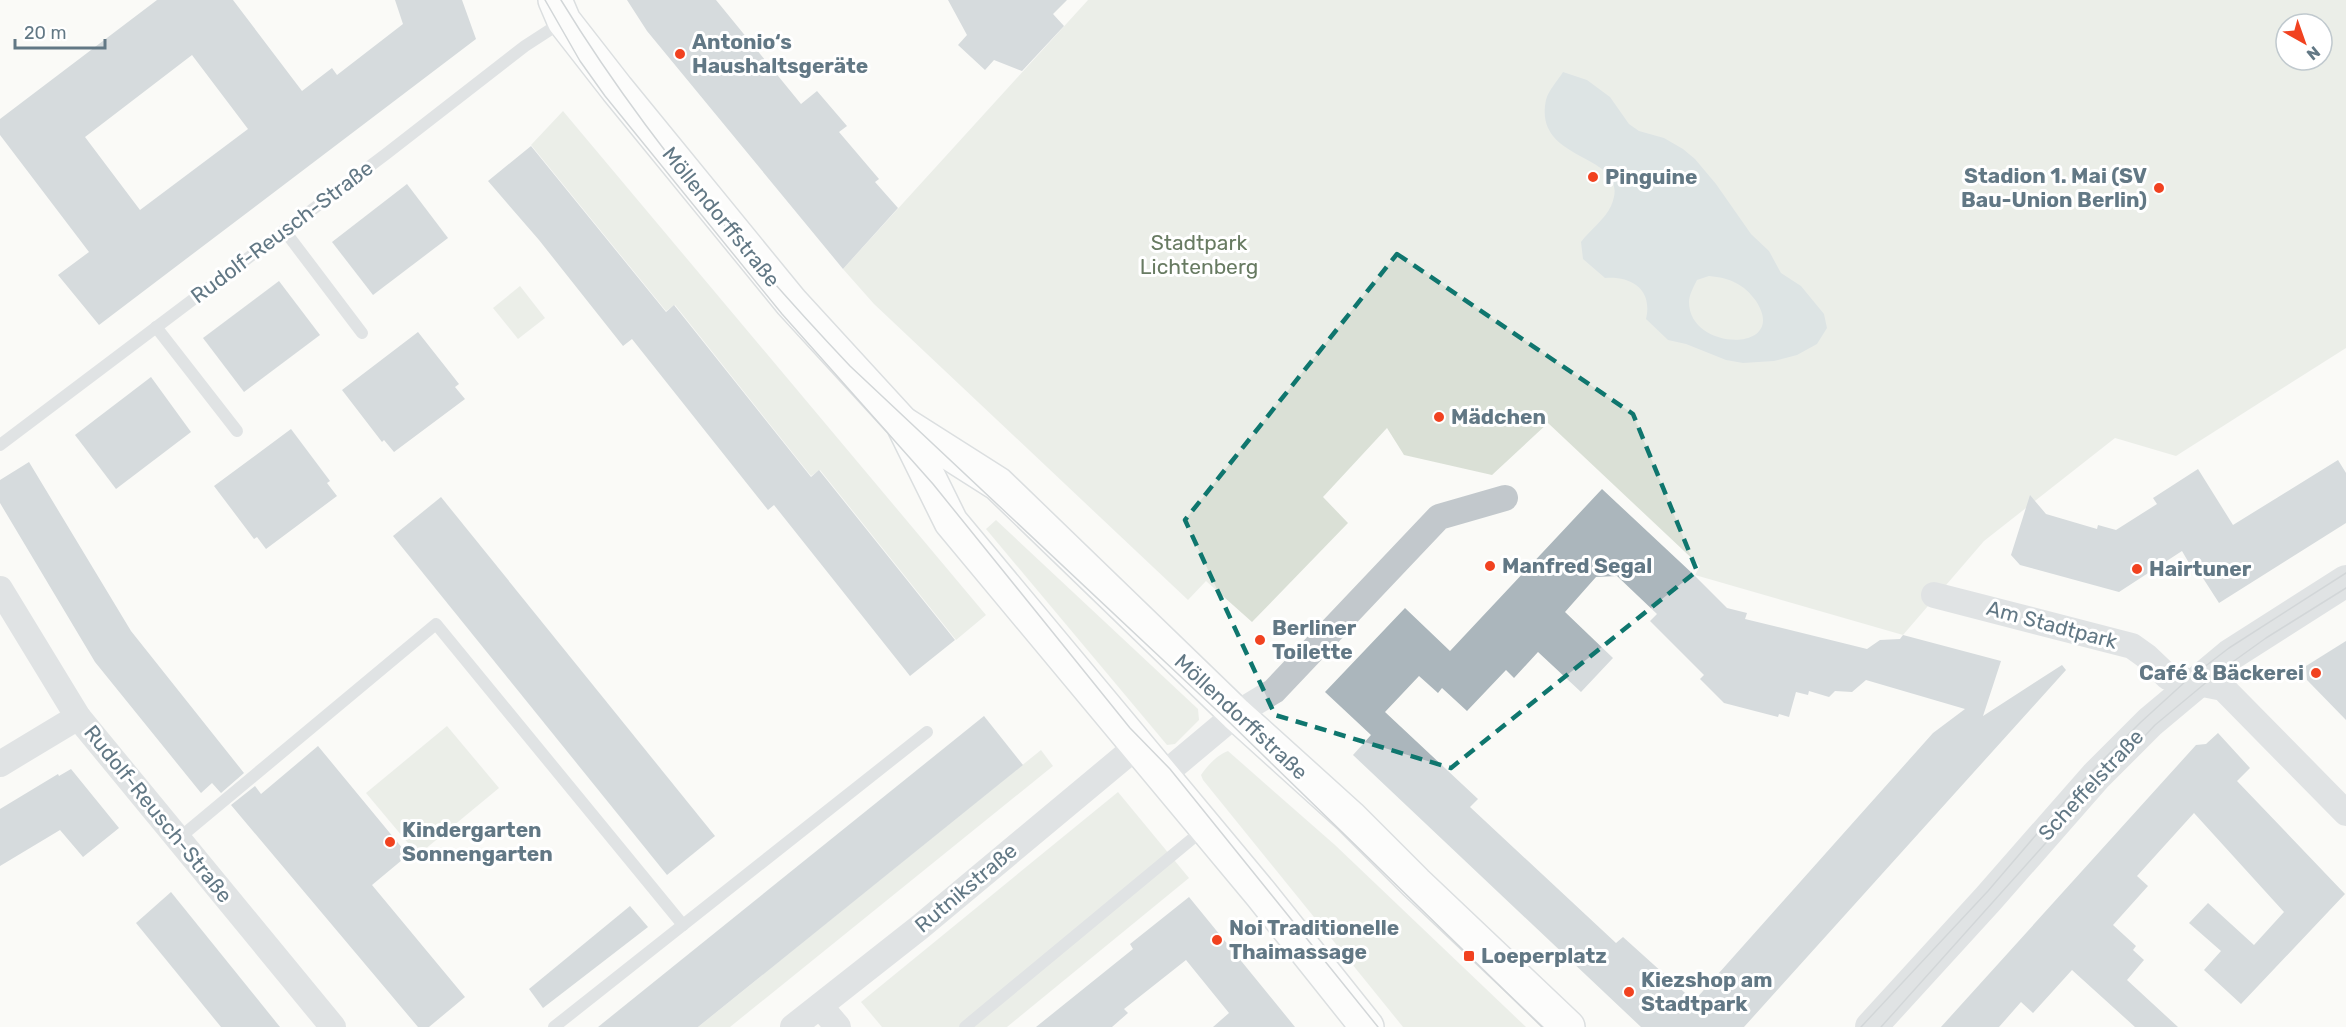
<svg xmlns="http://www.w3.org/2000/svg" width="2346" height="1027" font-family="Rubik,sans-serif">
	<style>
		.green { fill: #dae0d6; fill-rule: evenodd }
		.water { fill: #bbcacd; fill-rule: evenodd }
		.building { fill: #abb6bc; fill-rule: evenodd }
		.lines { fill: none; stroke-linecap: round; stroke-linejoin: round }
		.secondary-casing { stroke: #b7bec3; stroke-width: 36 }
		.service { stroke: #c2c8cc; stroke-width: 12 }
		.minor { stroke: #c2c8cc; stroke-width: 26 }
		.tertiary { stroke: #c2c8cc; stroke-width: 32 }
		.secondary { stroke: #fff; stroke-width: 33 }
		.tram { stroke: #a3acb2; stroke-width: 1.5 }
		.marked { fill: none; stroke: #0f766e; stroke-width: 4.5; stroke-dasharray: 12 8; stroke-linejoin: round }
		.poi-dot { fill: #f14220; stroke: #fff; stroke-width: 2 }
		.labels { text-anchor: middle; stroke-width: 6; stroke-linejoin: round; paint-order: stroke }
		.poi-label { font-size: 21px; font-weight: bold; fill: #627885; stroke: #fff; text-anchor: start }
		.street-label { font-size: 21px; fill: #627885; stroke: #fff }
		.park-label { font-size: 21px; fill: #687b62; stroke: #fff }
	</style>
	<rect width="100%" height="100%" fill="#fafaf7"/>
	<g class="green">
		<path d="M1088 0H2346V348L2176 456 2115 438 1984 541 1903 635 1695 575 1700 566 1548 423 1492 475 1404 455 1387 428 1323 497 1348 523 1252 622 1206 581 1188 600 874 304 843 269ZM2286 24H2322V60H2286Z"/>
		<path d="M563 111 986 615 956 640 820 470 811 476 675 305 666 311 531 145Z"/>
		<path d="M520 286 545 318 518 339 493 308Z"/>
		<path d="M996 520 1198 709 1199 720 1175 744 1167 745 986 529Z"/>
		<path d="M447 726 499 788 418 855 366 793Z"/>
		<path d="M1041 750 1053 766 730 1027H698Z"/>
		<path d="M1228 751 1335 845 1526 1027H1403L1203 780 1201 775C1207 766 1217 755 1228 751Z"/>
		<path d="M1118 792 1189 878 1007 1027H882L861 1002Z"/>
	</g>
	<path class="water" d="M1563 72 1587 80 1610 97 1629 124 1639 131 1664 138 1683 149 1695 159 1716 184 1751 234 1769 251 1781 273 1801 286 1824 314 1827 328 1817 344 1797 355 1774 361 1743 363 1726 360 1686 344 1668 340 1646 319C1653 289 1631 276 1605 278L1583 259 1581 242C1589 231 1606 218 1611 206 1635 151 1532 166 1546 100 1548 91 1558 80 1563 72ZM1709 276C1730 278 1744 284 1756 301 1790 353 1689 352 1689 302 1689 295 1694 286 1697 280Z"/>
	<g class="building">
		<path d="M157 0H233L302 91 332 68 337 75 403 24 395 0H462L476 39 99 325 58 275 89 252 0 135V119ZM192 55 248 129 140 210 85 137Z"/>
		<path d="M627 0H716L801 104 817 91 847 126 839 132 879 179 875 182 898 208 843 269 647 31Z"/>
		<path d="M948 0H1067L1053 14 1064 26 1022 71 994 60 985 70 958 45 967 35Z"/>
		<path d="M531 146 666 312 674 305 811 477 819 470 955 640 910 676 774 505 768 510 632 339 623 346 539 240 488 181Z"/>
		<path d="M407 184 448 238 373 295 332 242Z"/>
		<path d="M279 281 320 335 244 392 203 338Z"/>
		<path d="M418 332 459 384 455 387 465 399 394 452 384 440 382 442 342 390Z"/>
		<path d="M151 377 191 432 116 489 75 435Z"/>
		<path d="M291 429 330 481 327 483 337 496 266 549 257 537 254 539 214 486Z"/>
		<path d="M2338 460 2346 473V523L2219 603 2192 561 2189 563 2182 551 2119 592 2020 565 2011 555 2030 495 2046 514 2097 529 2098 525 2116 530 2157 504 2153 498 2198 469 2233 525Z"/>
		<path d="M29 462 131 631 244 773 221 793 212 783 201 793 95 662 0 503V480Z"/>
		<path d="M1602 489 1694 575 1727 608 1747 613 1745 619 1867 649 1880 640 1900 639 1903 635 2001 661 1983 716 2062 665 2066 670 1744 1027H1641L1353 755 1371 735 1325 692 1405 608 1450 651ZM1617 576 1657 614 1650 621 1704 675 1700 679 1724 703 1778 717 1779 714 1789 717 1796 692 1808 695 1809 691 1829 697 1835 691 1852 692 1866 680 1965 709 1933 733 1694 1001 1623 937 1616 943 1470 807 1478 799 1385 712 1419 676 1438 693 1442 688 1467 711 1506 670 1514 678 1538 652 1581 692 1613 658 1565 612 1596 577Z"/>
		<path d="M441 497 715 836 667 875 393 536Z"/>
		<path d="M2346 641V720L2307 680 2306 666Z"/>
		<path d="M984 716 1023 765 698 1027H598Z"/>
		<path d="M2218 733 2250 768 2237 781 2345 894 2241 1004 2204 970 2221 951 2189 923 2208 903 2254 945 2284 912 2194 813 2137 876 2148 886 2113 925 2136 946 2133 950 2144 960 2127 980 2178 1027H2135L2072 970 2033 1013 2021 1002 1999 1027H1941L2196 745 2206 744Z"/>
		<path d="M318 746 408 855 372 885 465 997 429 1027H418L231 805 255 786 261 794Z"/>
		<path d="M71 769 119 828 83 857 60 830 0 866V809L58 774 59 776Z"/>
		<path d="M171 892 280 1027H221L136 923Z"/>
		<path d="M1189 897 1295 1027H1213L1229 1013 1186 960 1124 1009 1128 1013 1112 1027H1036L1133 949 1130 944Z"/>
		<path d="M630 906 648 927 543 1008 529 989Z"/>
	</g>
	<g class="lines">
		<g class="secondary-casing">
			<g id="secondary">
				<path d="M555 0 564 21 617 89 791 302 902 423 951 522 1261 894 1367 1027"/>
				<path d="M902 423 998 484 1236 714 1350 817 1416 883 1568 1027"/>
			</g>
		</g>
		<g class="service">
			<path d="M284 230 362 333"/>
			<path d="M156 327 237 431"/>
			<path d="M0 445 386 154 525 46 562 22"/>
			<path d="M178 839 436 624 683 925"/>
			<path d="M554 1027 927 732"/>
			<path d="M965 1027 1204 829"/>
		</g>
		<g class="minor">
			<path d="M0 589 78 717 333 1027"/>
			<path d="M1934 595 2132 646 2146 656 2168 677 2223 688 2346 813"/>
			<path d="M0 764 78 717"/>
			<path d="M1162 776 1236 714 1274 691 1439 517 1505 498"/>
			<path d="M820 1006 838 1027"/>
			<path d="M793 1027 920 927 1137 746"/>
		</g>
		<path class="tertiary" d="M1871 1027 1988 899 2096 776 2150 722 2230 655 2346 581"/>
		<use href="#secondary" class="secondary"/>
		<g class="tram">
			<path d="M545 0 580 61 605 96 782 314 933 484 1130 728 1170 769 1378 1027"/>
			<path d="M561 0C641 131 745 255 850 366L1228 721 1542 1027"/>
			<path d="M1861 1027 1988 891 2083 780 2141 722 2186 681 2229 648 2346 573"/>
			<path d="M1881 1027 2078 807 2155 725 2220 671 2266 638 2346 588"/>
		</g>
	</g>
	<path d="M0 0H2346V1027H0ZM1397 254 1633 414 1697 571 1451 768 1275 715 1185 520Z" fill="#fafaf7" fill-opacity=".55" fill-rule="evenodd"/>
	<path class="marked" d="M1397 254 1633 414 1697 571 1451 768 1275 715 1185 520Z"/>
	<g class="poi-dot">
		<circle cx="680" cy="54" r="6"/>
		<circle cx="1593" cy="177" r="6"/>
		<circle cx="2159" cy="188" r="6"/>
		<circle cx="1439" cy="417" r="6"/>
		<circle cx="1490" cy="566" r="6"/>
		<circle cx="2137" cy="569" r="6"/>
		<circle cx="1260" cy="640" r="6"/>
		<circle cx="2316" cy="673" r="6"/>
		<circle cx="390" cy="842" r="6"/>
		<circle cx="1217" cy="940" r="6"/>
		<rect x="1463" y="950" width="12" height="12" rx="3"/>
		<circle cx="1629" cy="992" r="6"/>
	</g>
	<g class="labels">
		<g class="poi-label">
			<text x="692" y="49">Antonio‘s<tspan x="692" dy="24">Haushaltsgeräte</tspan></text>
			<text x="2147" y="183" text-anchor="end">Stadion 1. Mai (SV<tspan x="2147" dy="24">Bau-Union Berlin)</tspan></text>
			<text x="1605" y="184">Pinguine</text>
			<text x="1451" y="424">Mädchen</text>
			<text x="1502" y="573">Manfred Segal</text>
			<text x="2149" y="576">Hairtuner</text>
			<text x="1272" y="635">Berliner<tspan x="1272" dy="24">Toilette</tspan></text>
			<text x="2304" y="680" text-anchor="end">Café &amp; Bäckerei</text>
			<text x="402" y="837">Kindergarten<tspan x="402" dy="24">Sonnengarten</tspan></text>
			<text x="1229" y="935">Noi Traditionelle<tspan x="1229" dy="24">Thaimassage</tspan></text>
			<text x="1481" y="963">Loeperplatz</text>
			<text x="1641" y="987">Kiezshop am<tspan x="1641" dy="24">Stadtpark</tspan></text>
		</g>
		<g class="street-label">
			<text transform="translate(721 217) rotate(51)" y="7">Möllendorffstraße</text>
			<text transform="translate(282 232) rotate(-37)" y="7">Rudolf-Reusch-Straße</text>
			<text transform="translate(2052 625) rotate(15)" y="7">Am Stadtpark</text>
			<text transform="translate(1241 717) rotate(43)" y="7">Möllendorffstraße</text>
			<text transform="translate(2091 785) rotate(-47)" y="7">Scheffelstraße</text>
			<text transform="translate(158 814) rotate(51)" y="7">Rudolf-Reusch-Straße</text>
			<text transform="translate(966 888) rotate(-40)" y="7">Rutnikstraße</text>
		</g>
		<g class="park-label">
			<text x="1199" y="250">Stadtpark<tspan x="1199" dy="24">Lichtenberg</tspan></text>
		</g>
	</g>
	<g transform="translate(2304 42) rotate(140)"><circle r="28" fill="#ffffff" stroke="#c0c9ce" stroke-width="1.5"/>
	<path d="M0-4.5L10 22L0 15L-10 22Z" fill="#f14220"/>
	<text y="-9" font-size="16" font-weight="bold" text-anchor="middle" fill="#627885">N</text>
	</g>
	<path d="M15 39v9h90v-9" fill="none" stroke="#627885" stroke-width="3"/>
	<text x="24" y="39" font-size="18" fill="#627885" stroke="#ffffff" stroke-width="4.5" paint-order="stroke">20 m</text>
</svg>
